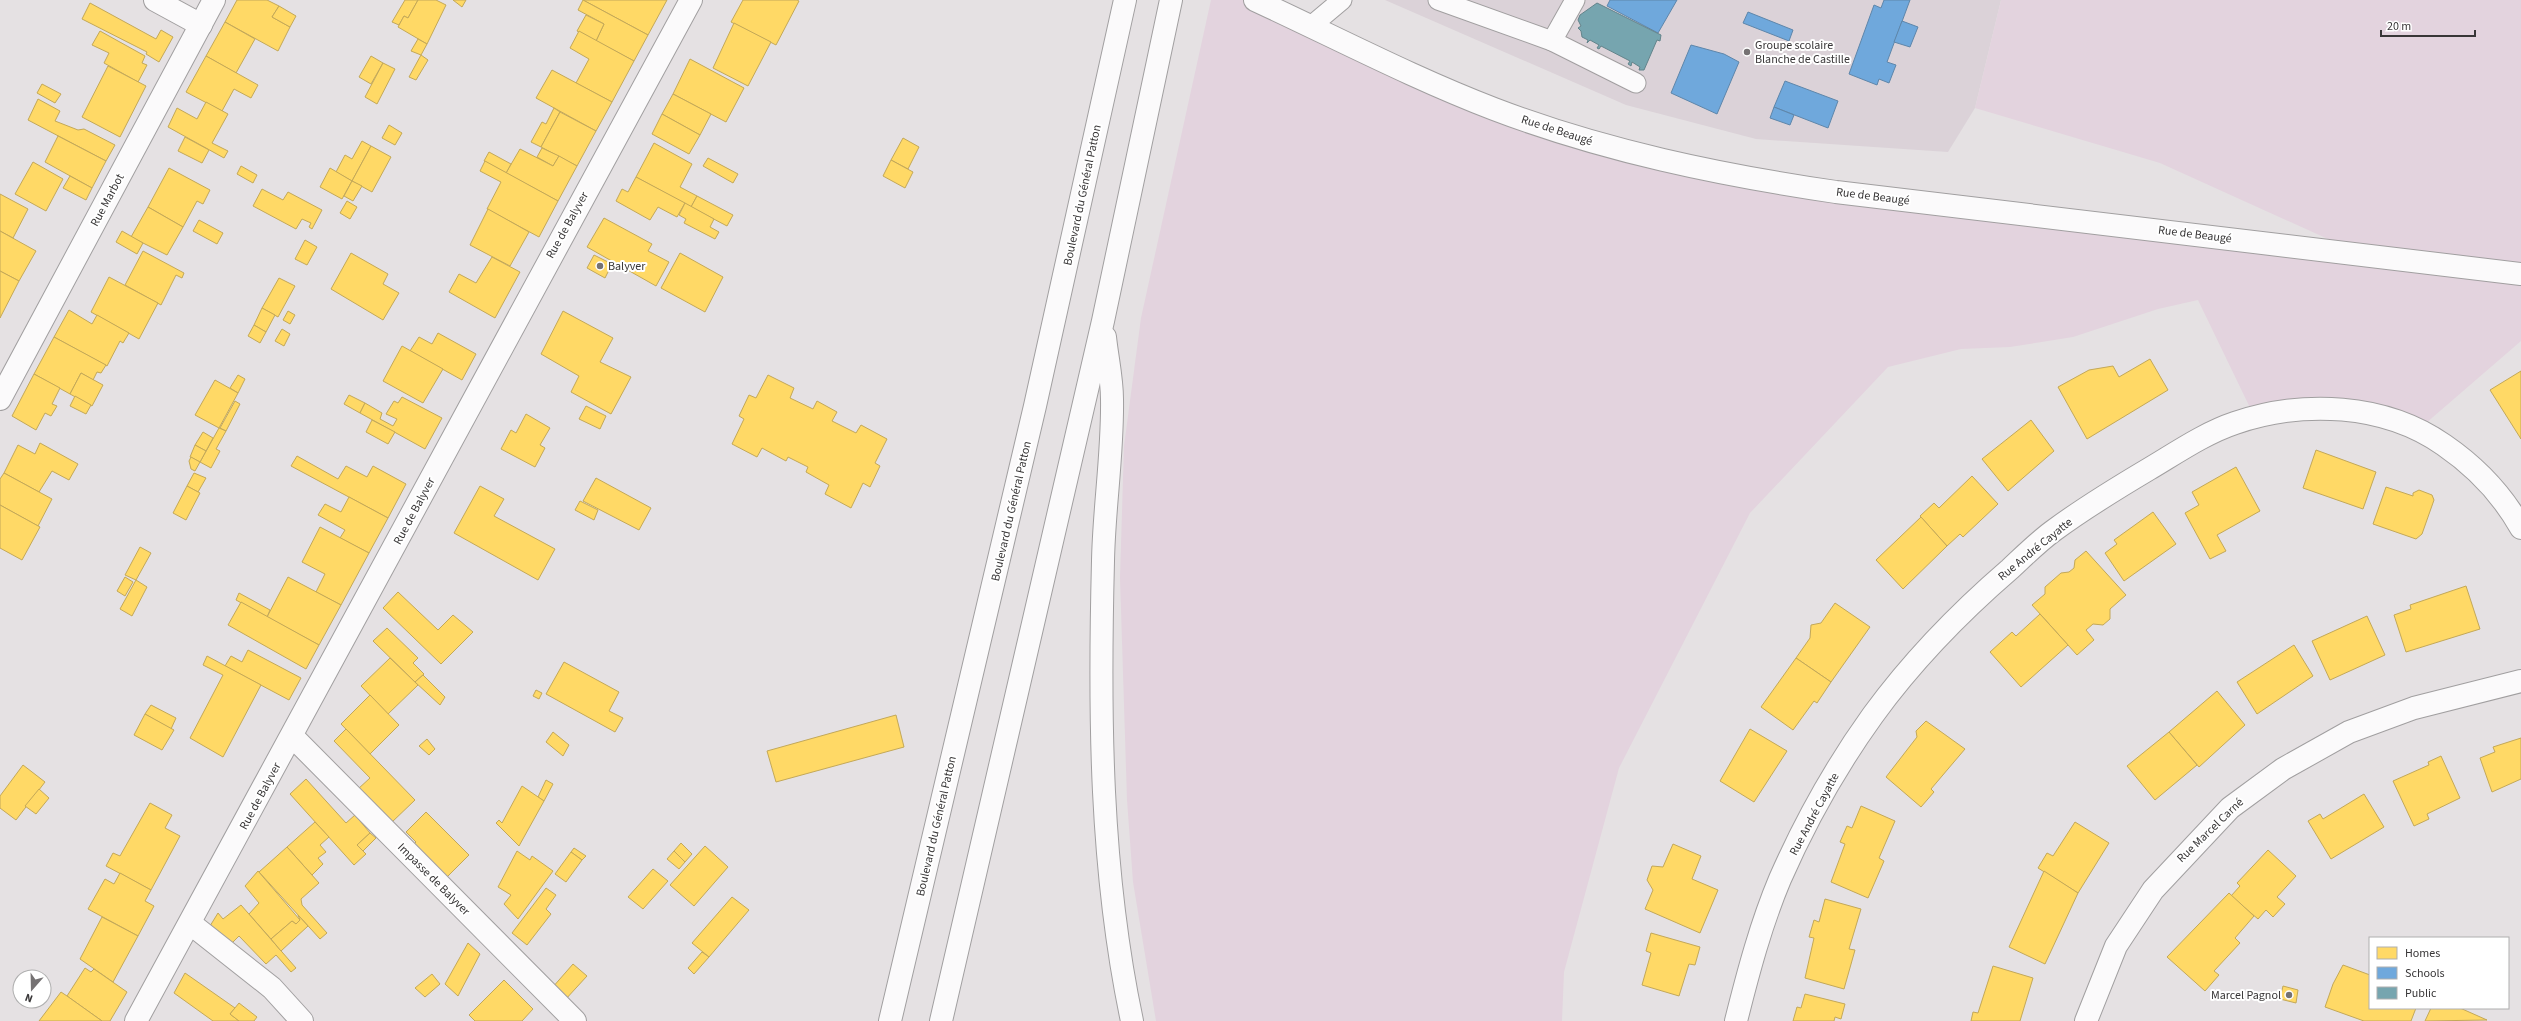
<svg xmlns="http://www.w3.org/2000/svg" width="2521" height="1021" font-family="'Source Sans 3',sans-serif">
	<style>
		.built { fill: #dbd2d8 }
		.green { fill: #e3d3de }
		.homes { fill: #ffd966; stroke: #c3a858 }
		.schools { fill: #6fa8dc; stroke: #5e86aa }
		.public { fill: #76a5af; stroke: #63848b }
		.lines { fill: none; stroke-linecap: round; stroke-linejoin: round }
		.service-casing { stroke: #a19fa0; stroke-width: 21 }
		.minor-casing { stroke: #a19fa0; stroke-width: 24 }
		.tertiary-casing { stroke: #a19fa0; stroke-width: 24 }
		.trunk-casing { stroke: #a19fa0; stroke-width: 24 }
		.service { stroke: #fbfafb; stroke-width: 19 }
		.minor { stroke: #fbfafb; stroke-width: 22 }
		.tertiary { stroke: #fbfafb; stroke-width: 22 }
		.trunk { stroke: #fbfafb; stroke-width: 22 }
		.poi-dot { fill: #757273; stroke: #fff; stroke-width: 1.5 }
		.labels { text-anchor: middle; stroke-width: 4; stroke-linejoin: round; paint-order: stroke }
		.poi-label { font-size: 12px; fill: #383637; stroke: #fff; text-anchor: start }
		.street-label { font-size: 12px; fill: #383637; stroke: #fff }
	</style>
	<rect width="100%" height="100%" fill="#e5e1e3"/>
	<path class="built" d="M1385 0H2001L1975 108 1948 152 1756 139 1626 105Z"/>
	<path class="green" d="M1211 0H1255L1408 71 1675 163 2359 253 2160 163 1975 108 2001 0H2521V341L2418 430 2380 416 2255 418 2198 300 2158 309 2073 337 2010 347 1961 349 1888 367 1750 513 1619 768 1564 972 1562 1021H1156L1133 882 1127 800 1120 578 1124 446 1141 318Z"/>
	<g class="homes">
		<path d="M237 0H267L279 6 272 17 290 27 278 51 225 22Z"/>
		<path d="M405 0H418L408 18 404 16 399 25 392 22Z"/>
		<path d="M418 0H436L446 5 427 44 398 27 404 16 408 18Z"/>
		<path d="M453 0H466L462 7Z"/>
		<path d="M583 0H667L648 35Z"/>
		<path d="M583 0 648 35 634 61 596 41 604 24 578 10Z"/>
		<path d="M743 0H797L799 1 776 45 731 22Z"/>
		<path d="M90 3 156 39 161 30 173 37 159 62 146 54 147 52 82 19Z"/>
		<path d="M279 6 296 16 290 27 272 17Z"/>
		<path d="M586 15 604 24 596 41 577 31Z"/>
		<path d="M225 22 255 39 236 73 206 56Z"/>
		<path d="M734 23 771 42 748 86 713 68Z"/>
		<path d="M100 31 145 56 142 63 147 65 138 82 104 63 109 53 92 45Z"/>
		<path d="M579 31 634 61 612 102 576 83 589 59 570 48Z"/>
		<path d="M418 39 427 44 421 55 411 51Z"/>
		<path d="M421 55 428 60 416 80 409 77Z"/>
		<path d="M206 56 258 85 251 98 234 89 222 111 186 92Z"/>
		<path d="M371 56 383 63 371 84 359 77Z"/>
		<path d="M690 59 744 88 726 122 673 94Z"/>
		<path d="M383 63 395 69 377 104 365 97Z"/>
		<path d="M108 66 146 86 120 137 82 117Z"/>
		<path d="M552 70 612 102 596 131 536 98Z"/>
		<path d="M42 84 61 94 55 103 37 93Z"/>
		<path d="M673 94 711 114 700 135 662 114Z"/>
		<path d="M38 99 60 111 55 121 78 130 84 129 115 145 106 161 28 120Z"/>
		<path d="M206 102 228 114 212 143 228 151 224 158 168 127 177 108 197 119Z"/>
		<path d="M554 108 560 112 541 147 531 142 542 122 546 124Z"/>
		<path d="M560 112 596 131 577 166 541 147Z"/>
		<path d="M662 114 700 135 689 154 652 134Z"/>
		<path d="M389 125 402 133 395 145 382 138Z"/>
		<path d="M58 136 106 161 92 188 45 162Z"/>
		<path d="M185 137 209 150 202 163 178 151Z"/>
		<path d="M903 138 919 147 908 169 891 160Z"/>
		<path d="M362 141 371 146 352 181 336 172 345 155 352 159Z"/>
		<path d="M654 143 692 164 680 187 697 196 691 207 636 177Z"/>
		<path d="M371 146 391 157 372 192 352 181Z"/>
		<path d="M542 148 559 156 553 166 537 157Z"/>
		<path d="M520 149 553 166 559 156 577 166 558 201 506 173Z"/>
		<path d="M489 152 511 164 506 173 484 161Z"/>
		<path d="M708 158 738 174 733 183 703 166Z"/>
		<path d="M891 160 913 172 905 188 883 176Z"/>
		<path d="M485 161 558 201 539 237 487 209 501 182 480 171Z"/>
		<path d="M33 162 63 179 46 211 15 194Z"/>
		<path d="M241 166 257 175 253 183 237 174Z"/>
		<path d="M169 168 210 190 203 204 197 201 183 227 148 207Z"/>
		<path d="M330 168 352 181 342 199 320 187Z"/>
		<path d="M70 176 92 188 86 200 63 188Z"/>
		<path d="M636 177 685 203 677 217 658 207 650 220 616 201 622 189 628 192Z"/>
		<path d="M352 181 362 186 353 201 344 196Z"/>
		<path d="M262 189 283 200 288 192 322 210 312 229 309 227 311 223 302 219 296 229 253 206Z"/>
		<path d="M0 194 28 209 13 238 0 231Z"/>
		<path d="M697 196 733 215 727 226 691 207Z"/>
		<path d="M347 201 357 207 350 219 340 213Z"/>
		<path d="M685 203 714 219 710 227 719 232 715 239 684 223 686 219 679 215Z"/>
		<path d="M148 207 183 227 167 255 131 237Z"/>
		<path d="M488 209 529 232 510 266 470 245Z"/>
		<path d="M604 218 652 244 648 251 669 262 656 286 587 247Z"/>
		<path d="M199 220 223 233 217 244 193 231Z"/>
		<path d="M0 231 36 251 19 281 0 271Z"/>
		<path d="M122 231 143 243 137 254 116 242Z"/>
		<path d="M305 240 317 247 307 265 295 259Z"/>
		<path d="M143 251 184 273 182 278 176 275 161 305 125 285Z"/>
		<path d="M351 253 388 274 383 284 399 293 383 320 331 289Z"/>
		<path d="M680 253 723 277 705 312 661 288Z"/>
		<path d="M594 255 612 264 605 278 587 268Z"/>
		<path d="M492 257 520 272 495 318 449 292 459 274 476 283Z"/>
		<path d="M0 271 19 281 0 318Z"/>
		<path d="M109 277 158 303 139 339 91 312Z"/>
		<path d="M279 278 295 286 278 317 262 308Z"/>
		<path d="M262 308 275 315 266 332 254 325Z"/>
		<path d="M69 310 92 324 97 315 129 333 123 343 120 341 107 366 54 337Z"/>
		<path d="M288 311 295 315 290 324 283 320Z"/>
		<path d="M563 311 613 338 600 362 631 377 611 414 571 392 579 376 541 354Z"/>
		<path d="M254 325 266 332 260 343 248 336Z"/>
		<path d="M282 329 290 334 284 346 275 341Z"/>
		<path d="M438 333 476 354 462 380 410 351 419 337 432 344Z"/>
		<path d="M54 337 106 365 101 373 97 372 93 380 81 373 70 394 34 374Z"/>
		<path d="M402 346 443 369 423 403 383 381Z"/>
		<path d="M2150 359 2168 390 2087 439 2058 387 2089 370 2113 366 2119 377Z"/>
		<path d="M2521 371V439L2490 390Z"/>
		<path d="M81 373 103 385 92 406 70 394Z"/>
		<path d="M34 374 60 388 52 404 57 406 51 416 45 413 36 430 12 416Z"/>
		<path d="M238 375 245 379 238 393 230 388Z"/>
		<path d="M768 375 794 388 790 398 813 409 817 401 837 412 832 421 856 433 861 425 887 439 875 463 880 466 870 487 863 483 851 508 825 494 829 485 806 472 808 467 788 457 786 461 762 448 757 457 732 444 744 419 739 416 749 395 756 398Z"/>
		<path d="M215 380 238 393 219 428 195 415Z"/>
		<path d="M349 395 365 403 360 413 344 404Z"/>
		<path d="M75 396 91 405 86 414 70 406Z"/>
		<path d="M402 397 442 418 425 449 360 413 365 403 382 413 380 419 393 426 397 419 386 414 394 401 398 403Z"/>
		<path d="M235 401 240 404 226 431 220 428Z"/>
		<path d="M586 406 606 416 600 429 579 419Z"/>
		<path d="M526 414 550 428 540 445 545 448 535 467 501 449 511 430 516 433Z"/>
		<path d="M372 420 395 432 388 444 366 432Z"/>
		<path d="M2031 420 2054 451 2008 491 1982 459Z"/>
		<path d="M219 428 226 431 216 449 220 451 211 468 200 462Z"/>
		<path d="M203 432 213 438 206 451 195 445Z"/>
		<path d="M40 443 78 464 69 480 52 471 39 492 4 473 18 445 35 454Z"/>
		<path d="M195 445 206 451 200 462 190 457Z"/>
		<path d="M2316 450 2376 472 2363 509 2303 488Z"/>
		<path d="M297 456 338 479 346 466 367 477 373 466 406 484 388 518 291 466Z"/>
		<path d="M191 457 200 462 195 471 191 469 189 461Z"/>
		<path d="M2236 467 2260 511 2217 535 2226 551 2210 559 2185 513 2199 505 2192 492Z"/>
		<path d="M4 473 52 499 38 526 0 505V479Z"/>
		<path d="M194 473 206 478 198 492 187 486Z"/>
		<path d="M1972 476 1998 504 1963 537 1960 534 1947 546 1920 516 1934 503 1939 508Z"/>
		<path d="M596 478 651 508 639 530 583 501Z"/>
		<path d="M187 486 200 493 186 520 173 513Z"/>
		<path d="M480 486 504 499 494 516 555 549 538 580 454 533Z"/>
		<path d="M2386 487 2413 496V493L2419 490 2432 495 2434 500 2422 534 2416 539 2373 524Z"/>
		<path d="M349 497 388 518 369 553 340 538 345 530 318 515 325 504 341 512Z"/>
		<path d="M580 501 598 510 594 520 575 510Z"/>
		<path d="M0 505 40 527 22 560 0 548Z"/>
		<path d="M2153 512 2176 544 2124 581 2105 553 2117 544 2114 540Z"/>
		<path d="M1921 517 1947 546 1903 589 1876 560Z"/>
		<path d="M320 527 369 553 341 605 316 592 325 574 302 562Z"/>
		<path d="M140 547 151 553 136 580 125 575Z"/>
		<path d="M2086 551 2126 595 2110 609V619L2103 625 2093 624 2086 630 2094 640 2077 655 2032 605 2045 594V587L2061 573 2069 572 2074 568 2075 560Z"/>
		<path d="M125 577 133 582 125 596 117 591Z"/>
		<path d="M288 577 341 605 319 645 267 617Z"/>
		<path d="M136 580 147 587 132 616 120 609Z"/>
		<path d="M2466 586 2480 629 2406 652 2394 615 2411 609 2410 605Z"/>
		<path d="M398 592 438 630 453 615 473 632 441 664 383 608Z"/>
		<path d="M239 593 270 610 267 617 236 600Z"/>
		<path d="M241 602 319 645 306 669 228 625Z"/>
		<path d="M1835 603 1870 627 1831 682 1796 658 1810 638 1811 625 1821 623Z"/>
		<path d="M2040 614 2068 645 2021 687 1990 652 2012 632 2016 636Z"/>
		<path d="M2367 616 2385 655 2330 680 2312 641Z"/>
		<path d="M387 628 418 658 413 663 424 674 415 682 373 641Z"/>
		<path d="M2294 645 2313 676 2257 714 2237 682Z"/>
		<path d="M248 650 301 678 289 700 225 666 231 656 242 662Z"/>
		<path d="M207 656 261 685 223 757 190 738 223 675 203 665Z"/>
		<path d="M390 658 418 685 388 714 361 686Z"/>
		<path d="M1796 658 1831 682 1817 703 1814 701 1793 730 1761 707Z"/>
		<path d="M564 662 619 692 609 711 623 718 615 732 546 694Z"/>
		<path d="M423 675 445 697 440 705 415 682Z"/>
		<path d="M536 690 542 693 539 699 533 696Z"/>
		<path d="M2217 691 2245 725 2199 767 2169 732Z"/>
		<path d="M370 695 399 725 370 754 341 724Z"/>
		<path d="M151 705 176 718 171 729 145 714Z"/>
		<path d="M145 714 174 730 162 750 134 735Z"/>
		<path d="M896 715 904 747 776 782 767 751Z"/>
		<path d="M1926 721 1965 749 1931 789 1934 792 1921 807 1886 777 1917 737 1916 731Z"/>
		<path d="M346 729 415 800 391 823 358 789 370 778 334 741Z"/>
		<path d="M1750 729 1787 751 1754 802 1720 781Z"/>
		<path d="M553 732 569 745 563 756 546 742Z"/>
		<path d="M2169 732 2197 765 2155 800 2127 766Z"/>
		<path d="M2521 738V779L2492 792 2480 758 2495 752 2493 747Z"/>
		<path d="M427 739 435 749 429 755 419 746Z"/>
		<path d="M2441 756 2460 798 2427 814 2429 819 2414 826 2393 781 2429 765 2428 762Z"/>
		<path d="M23 765 45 782 16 820 0 808V796Z"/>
		<path d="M306 779 346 823 355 815 370 833 357 845 366 854 354 865 290 794Z"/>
		<path d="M546 780 553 784 544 801 538 797Z"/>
		<path d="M522 786 544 801 519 846 496 823 499 820 502 823Z"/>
		<path d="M39 789 49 798 36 814 25 806Z"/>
		<path d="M2364 794 2384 827 2331 859 2308 821 2320 814 2323 819Z"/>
		<path d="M150 803 172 815 165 828 180 836 151 890 106 866 113 853 120 856Z"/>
		<path d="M1861 806 1895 821 1879 858 1884 861 1868 898 1831 882 1845 844 1840 842 1847 826 1852 828Z"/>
		<path d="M426 812 469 855 445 879 413 845 416 842 406 832Z"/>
		<path d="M315 822 329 837 320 845 326 852 318 858 323 864 312 875 287 847Z"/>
		<path d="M2075 822 2109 843 2078 893 2038 868 2047 853 2053 856Z"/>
		<path d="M370 833 376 838 363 851 357 845Z"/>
		<path d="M681 843 692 854 685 862 674 851Z"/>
		<path d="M1673 844 1701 856 1692 879 1718 890 1700 933 1645 909 1653 890 1647 880 1652 866 1663 867Z"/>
		<path d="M705 846 728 867 694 906 670 885Z"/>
		<path d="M287 847 319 883 301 899 302 905 327 933 320 939 259 872Z"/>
		<path d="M574 848 586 856 582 860 571 852Z"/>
		<path d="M2268 850 2296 876 2277 897 2285 904 2273 917 2266 910 2258 919 2231 896 2240 886 2237 883Z"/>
		<path d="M517 851 530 860 532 856 553 871 518 919 504 904 511 895 498 887Z"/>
		<path d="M674 851 685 862 679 869 667 859Z"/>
		<path d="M571 852 582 860 566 882 555 874Z"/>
		<path d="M653 869 668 881 643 909 628 897Z"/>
		<path d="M258 871 300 920 296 924 292 921 271 939 249 914 259 903 245 886Z"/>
		<path d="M2044 871 2078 893 2045 964 2009 947Z"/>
		<path d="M120 873 151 890 145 901 154 906 138 936 88 909 105 879 114 884Z"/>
		<path d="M546 888 556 895 546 909 551 914 527 945 512 933Z"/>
		<path d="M2229 893 2254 916 2235 938 2240 943 2214 971 2219 975 2205 991 2167 957Z"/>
		<path d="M732 897 749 910 709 957 692 943Z"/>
		<path d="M1825 899 1861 909 1849 949 1855 950 1844 989 1805 978 1814 938 1809 937 1814 920 1819 922Z"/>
		<path d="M241 905 296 968 291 972 276 955 266 964 239 936 232 943 210 926 218 913 223 919Z"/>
		<path d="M298 915 308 926 281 951 271 939 292 921 296 924 300 920Z"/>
		<path d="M102 917 138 936 113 982 80 959Z"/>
		<path d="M1651 933 1700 947 1695 965 1689 964 1679 996 1642 985 1651 953 1646 951Z"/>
		<path d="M468 943 480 954 458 996 445 984Z"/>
		<path d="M702 952 709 957 694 974 688 968Z"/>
		<path d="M573 964 587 976 565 1000 552 988Z"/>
		<path d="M2343 965 2370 975V1008H2416L2411 1021H2364L2325 1007 2333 984Z"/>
		<path d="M1993 966 2033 978 2020 1021H1971L1973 1012 1978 1013Z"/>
		<path d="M85 968 91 972 94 969 127 992 110 1021H102L67 996Z"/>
		<path d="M185 973 235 1008 230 1014 239 1021H213L174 993Z"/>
		<path d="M432 974 440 984 425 997 415 988Z"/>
		<path d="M504 980 533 1009 522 1021H475L469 1015Z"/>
		<path d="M2283 986 2298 990 2296 1003 2280 999Z"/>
		<path d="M61 992 67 996 102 1021H39Z"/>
		<path d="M1805 994 1845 1004 1841 1019 1835 1017 1834 1021H1793L1797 1007 1801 1008Z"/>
		<path d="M239 1003 257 1017 254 1021H239L230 1014Z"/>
		<path d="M2431 1008H2460L2487 1020 2425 1021Z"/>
	</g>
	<g class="schools">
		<path d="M1610 0H1677L1658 33 1607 6Z"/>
		<path d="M1884 0H1910L1887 62 1896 65 1889 83 1879 79 1877 85 1849 74 1874 5 1881 8Z"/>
		<path d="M1748 12 1793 30 1789 41 1743 23Z"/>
		<path d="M1902 21 1918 27 1910 47 1894 42Z"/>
		<path d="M1691 45 1724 54 1739 62 1717 114 1671 93Z"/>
		<path d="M1785 81 1838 101 1828 128 1774 107Z"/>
		<path d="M1774 107 1794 115 1790 125 1770 118Z"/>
	</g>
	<path class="public" d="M1597 3 1661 35 1660 41 1657 40 1644 70H1639L1640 67 1632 62 1631 66 1628 64 1630 61 1601 46 1599 49 1597 48 1599 45 1590 40 1587 43 1588 40 1582 37 1581 31 1578 28 1581 26 1578 20 1580 15Z"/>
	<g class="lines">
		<g class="service-casing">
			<g id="service">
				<path d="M1438 0 1552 41 1636 83"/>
				<path d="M1311 26 1342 0"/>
				<path d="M1552 41 1575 0"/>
			</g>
		</g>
		<g class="minor-casing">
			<g id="minor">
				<path d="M155 0 201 25"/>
				<path d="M0 399 214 0"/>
				<path d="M292 736 575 1021"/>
				<path d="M191 924 272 988 302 1021"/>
				<path d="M136 1021 691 0"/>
				<path d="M1736 1021C1748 973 1761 924 1780 879 1805 822 1837 765 1873 715 1913 660 1959 613 2010 569 2024 556 2038 542 2053 531 2084 508 2117 488 2149 469 2176 453 2205 433 2235 423 2303 400 2384 403 2444 445 2476 467 2502 494 2521 528"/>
				<path d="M2086 1021 2116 946 2153 890 2230 808 2283 769 2349 732 2414 708 2521 681"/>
			</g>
		</g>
		<g class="tertiary-casing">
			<path id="tertiary" d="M1255 0C1335 37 1413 78 1494 109 1604 151 1720 175 1836 192L2521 274"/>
		</g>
		<g class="trunk-casing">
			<g id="trunk">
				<path d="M1105 337C1107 357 1112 378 1112 399 1113 453 1104 507 1103 561 1099 714 1100 870 1132 1021"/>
				<path d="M890 1021 1035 406 1125 0"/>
				<path d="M941 1021 1103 321 1171 0"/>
			</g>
		</g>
		<use href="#service" class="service"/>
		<use href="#minor" class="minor"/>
		<use href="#tertiary" class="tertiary"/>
		<use href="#trunk" class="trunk"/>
	</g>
	<g class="poi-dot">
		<circle cx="1747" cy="52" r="4"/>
		<circle cx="600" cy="266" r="4"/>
		<circle cx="2289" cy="995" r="4"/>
	</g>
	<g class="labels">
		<g class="poi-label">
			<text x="1755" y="49">Groupe scolaire<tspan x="1755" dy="14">Blanche de Castille</tspan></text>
			<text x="608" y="270">Balyver</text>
			<text x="2281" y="999" text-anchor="end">Marcel Pagnol</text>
		</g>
		<g class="street-label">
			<text transform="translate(1557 130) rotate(18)" y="4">Rue de Beaugé</text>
			<text transform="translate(1082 195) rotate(-78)" y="4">Boulevard du Général Patton</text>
			<text transform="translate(1873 196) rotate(7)" y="4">Rue de Beaugé</text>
			<text transform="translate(107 200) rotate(-62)" y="4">Rue Marbot</text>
			<text transform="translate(567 225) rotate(-61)" y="4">Rue de Balyver</text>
			<text transform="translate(2195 234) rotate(7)" y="4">Rue de Beaugé</text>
			<text transform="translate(414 511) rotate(-62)" y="4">Rue de Balyver</text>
			<text transform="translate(1011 511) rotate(-77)" y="4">Boulevard du Général Patton</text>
			<text transform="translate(2035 549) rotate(-39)" y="4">Rue André Cayatte</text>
			<text transform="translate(260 796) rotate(-62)" y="4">Rue de Balyver</text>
			<text transform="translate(1814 814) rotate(-62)" y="4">Rue André Cayatte</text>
			<text transform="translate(936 826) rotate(-77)" y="4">Boulevard du Général Patton</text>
			<text transform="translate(2210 830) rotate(-44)" y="4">Rue Marcel Carné</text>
			<text transform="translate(434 879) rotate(45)" y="4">Impasse de Balyver</text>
		</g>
	</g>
	<rect x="2369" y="937" width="140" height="72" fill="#ffffff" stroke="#afafaf"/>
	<rect x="2377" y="947" width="20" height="12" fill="#ffd966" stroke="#afafaf"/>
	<text x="2405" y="957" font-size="12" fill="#383637">Homes</text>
	<rect x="2377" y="967" width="20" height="12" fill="#6fa8dc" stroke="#afafaf"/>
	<text x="2405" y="977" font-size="12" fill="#383637">Schools</text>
	<rect x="2377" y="987" width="20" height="12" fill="#76a5af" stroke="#afafaf"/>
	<text x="2405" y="997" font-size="12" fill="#383637">Public</text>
	<g transform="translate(32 989) rotate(200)"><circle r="19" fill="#ffffff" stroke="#afafaf"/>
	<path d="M0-3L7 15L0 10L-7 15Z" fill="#757273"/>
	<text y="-6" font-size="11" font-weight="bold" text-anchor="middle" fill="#383637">N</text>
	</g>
	<path d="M2381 30v6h94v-6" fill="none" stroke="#383637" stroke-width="2"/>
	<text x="2387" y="30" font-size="12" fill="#383637" stroke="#ffffff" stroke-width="3" paint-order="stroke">20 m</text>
</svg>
